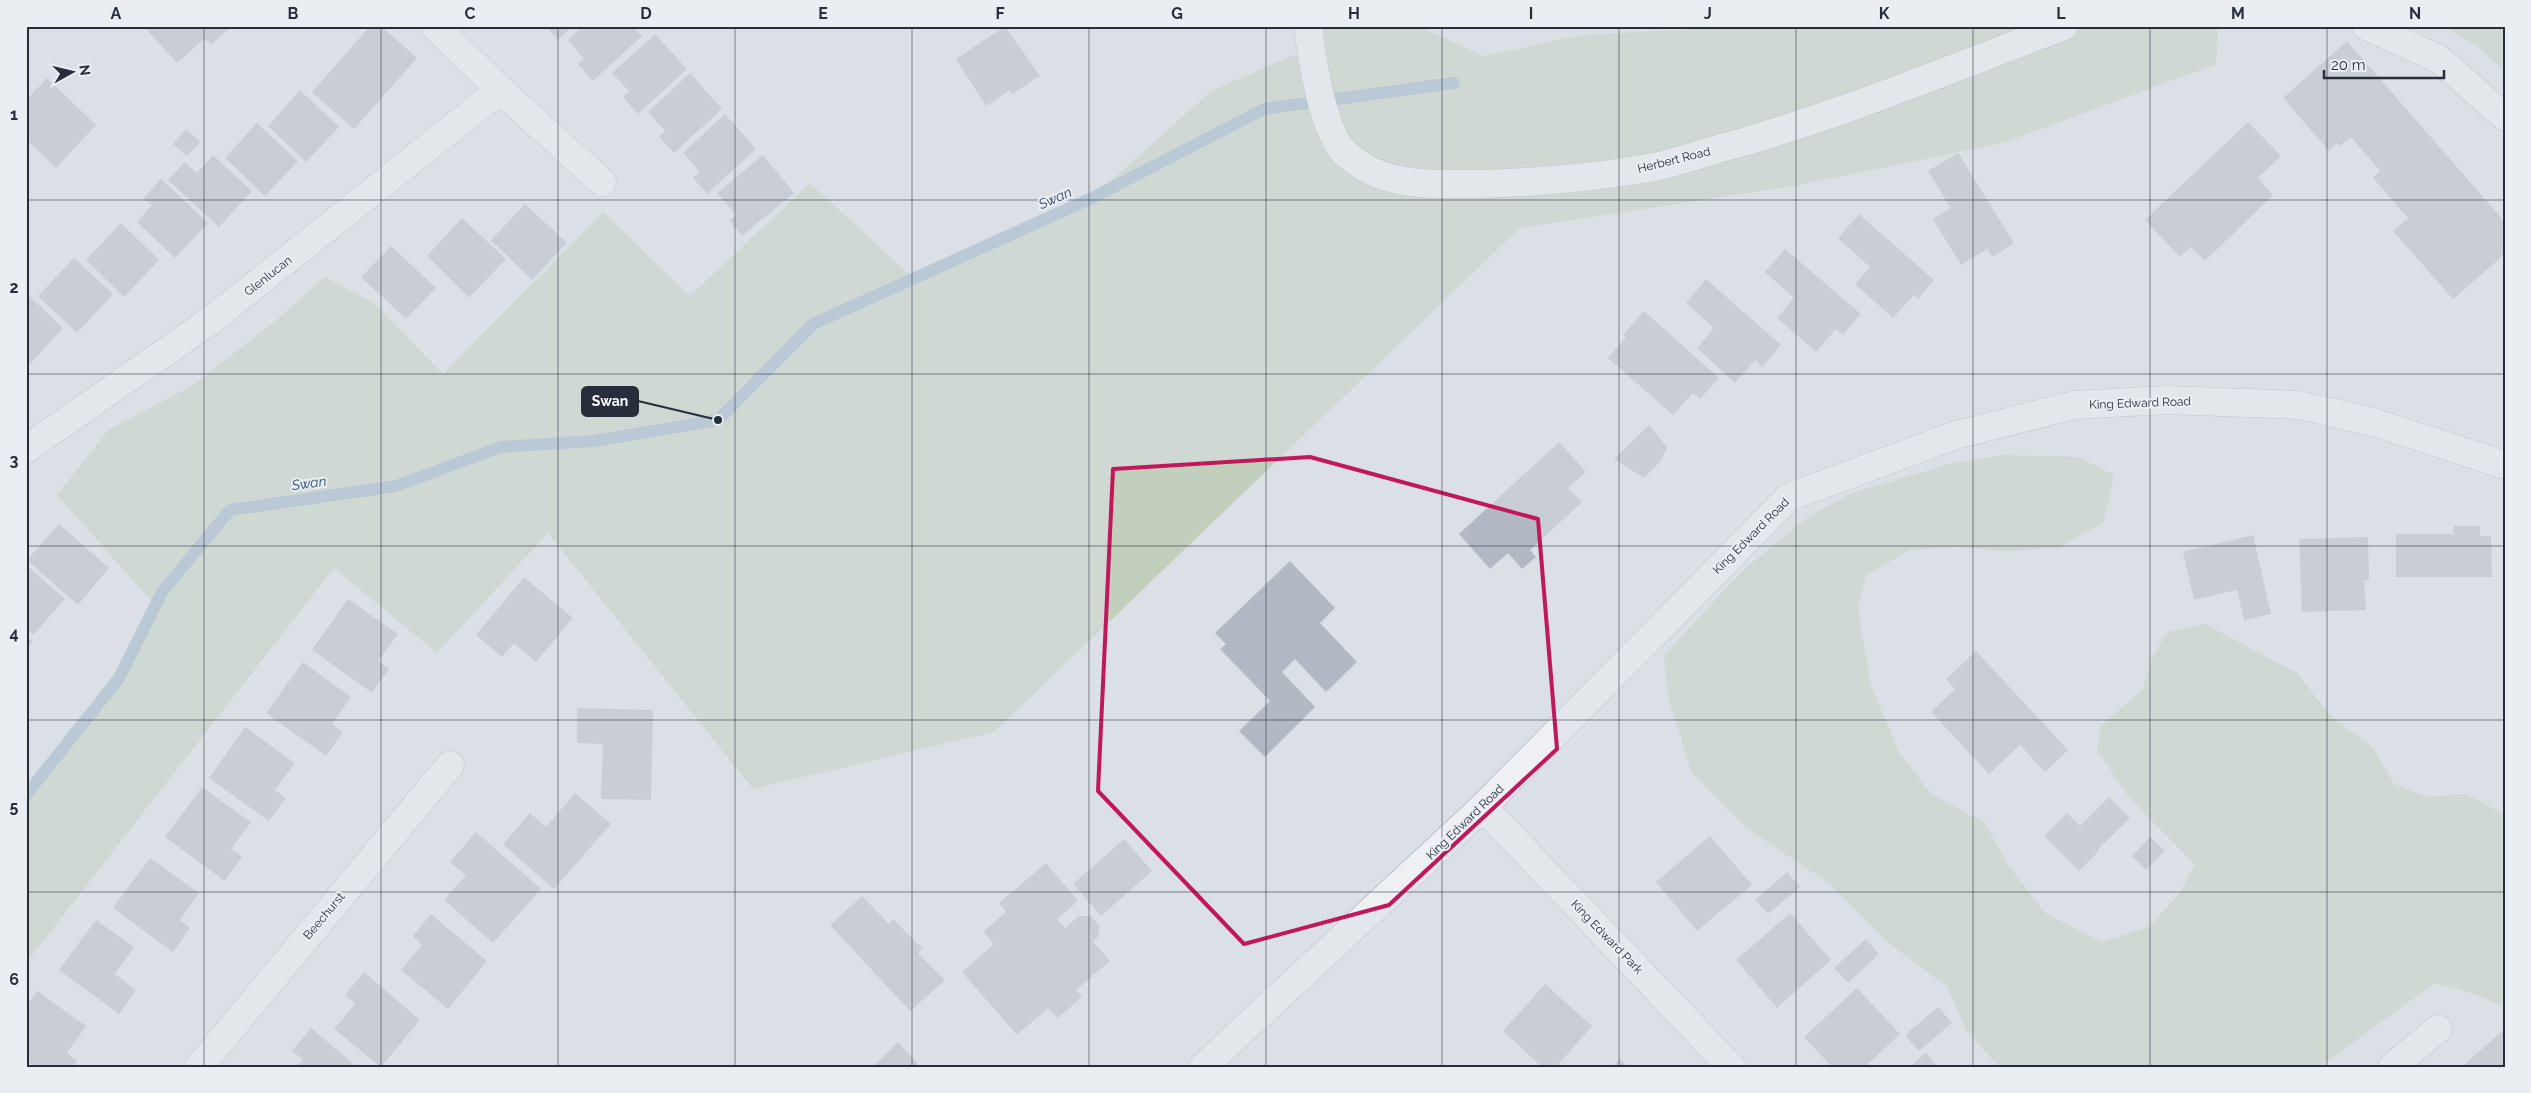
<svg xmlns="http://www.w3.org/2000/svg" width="2531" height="1093" font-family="Raleway,sans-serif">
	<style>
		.green { fill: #c2cfbd }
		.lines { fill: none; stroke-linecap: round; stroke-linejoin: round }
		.stream { stroke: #96aec6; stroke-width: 12 }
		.building { fill: #b3b9c2 }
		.minor-casing { stroke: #a1a7af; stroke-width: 29 }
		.minor { stroke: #eef0f4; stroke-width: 28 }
		.marked { fill: none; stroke: #c2185b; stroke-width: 4; stroke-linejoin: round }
		.grid { fill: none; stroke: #262e3b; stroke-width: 1; stroke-opacity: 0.55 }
		.labels { text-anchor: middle; stroke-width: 4; stroke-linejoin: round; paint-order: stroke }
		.street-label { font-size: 12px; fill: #262e3b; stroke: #eaeef3 }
		.water-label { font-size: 14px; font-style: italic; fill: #314e6e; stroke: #eaeef3 }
		.leader { fill: none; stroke: #262e3b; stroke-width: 2 }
		.callout-dot { fill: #262e3b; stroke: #eaeef3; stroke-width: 2 }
		.callout { fill: #262e3b; stroke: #262e3b; stroke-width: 2 }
		.callout-label { font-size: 14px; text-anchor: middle; font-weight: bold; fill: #fff }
		.neatline { fill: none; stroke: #262e3b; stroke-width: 2 }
		.grid-label { font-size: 16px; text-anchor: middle; font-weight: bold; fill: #262e3b }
	</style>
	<rect width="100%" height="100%" fill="#dbe0e6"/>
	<g class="green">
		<path d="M1297 26H1418L1484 56 1581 35 1744 26H2218L2216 64 2003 143 1799 185 1520 228 994 732 753 789 548 533 437 653 334 568 26 963V795L119 678 155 605 57 495 109 429 192 386 274 322 325 277 374 303 443 374 603 212 690 296 810 183 913 278 1092 198 1211 91 1308 49Z"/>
		<path d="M2443 26H2505V72L2476 45Z"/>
		<path d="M2003 455 2079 457 2114 475 2104 522 2058 548 2001 551 1959 547 1909 550 1866 576 1858 608 1871 686 1899 752 1931 794 1984 822 2009 866 2045 913 2102 942 2151 926 2180 892 2195 865 2127 795 2097 750 2101 726 2143 689 2153 655 2168 632 2205 624 2297 673 2330 715 2373 748 2394 784 2427 797 2466 794 2505 815V1008C2482 996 2460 987 2434 984L2319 1067H1999L1967 1031 1946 986 1891 945 1830 884 1745 827 1692 773 1668 698 1664 655 1743 570 1811 515 1850 494 1902 478 1952 463Z"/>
	</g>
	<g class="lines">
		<path class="stream" d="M26 795 119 678 162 592 230 510 396 486 501 447 594 441 718 420 813 324 1092 198 1264 109 1454 83"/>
	</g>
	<g class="building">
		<path d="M151 26H232L211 45 205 38 177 63 147 30Z"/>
		<path d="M370 26H381L417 58 354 129 312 92Z"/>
		<path d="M546 26H573L558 40Z"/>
		<path d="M582 26H633L642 36 593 81 578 64 584 59 568 40Z"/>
		<path d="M1005 26 1040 76 1012 94 1010 90 986 106 956 59Z"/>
		<path d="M655 34 687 69 638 114 623 97 629 91 612 73Z"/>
		<path d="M2347 41 2505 222V254L2453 299 2393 231 2408 218 2373 178 2380 171 2351 137 2340 146 2337 143 2329 151 2283 98Z"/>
		<path d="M690 73 722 109 674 153 659 137 665 131 648 112Z"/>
		<path d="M47 78 96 125 56 168 26 139V100Z"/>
		<path d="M300 90 339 127 306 162 268 126Z"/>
		<path d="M725 114 756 149 707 194 693 178 700 172 683 153Z"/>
		<path d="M2248 122 2281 156 2258 178 2273 195 2205 261 2191 247 2180 257 2145 220Z"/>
		<path d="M257 123 298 161 265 196 225 158Z"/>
		<path d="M186 129 200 142 187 156 173 144Z"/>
		<path d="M1958 153 2014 243 1992 257 1987 249 1961 265 1933 219 1951 208 1928 171Z"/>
		<path d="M213 155 252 191 219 227 168 180 185 162 197 173Z"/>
		<path d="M763 155 794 193 742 236 729 220 736 215 717 193Z"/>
		<path d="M161 179 208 223 175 258 137 222 152 205 144 198Z"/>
		<path d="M525 204 567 243 532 280 491 240Z"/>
		<path d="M1859 214 1934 280 1918 299 1914 295 1893 318 1855 284 1870 267 1838 238Z"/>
		<path d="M462 218 506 259 469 298 427 256Z"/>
		<path d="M121 223 159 260 124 297 86 260Z"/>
		<path d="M391 246 436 288 406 319 361 277Z"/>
		<path d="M1785 249 1861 314 1843 335 1836 329 1816 352 1777 318 1794 298 1765 272Z"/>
		<path d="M74 258 113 294 77 333 38 296Z"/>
		<path d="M1706 279 1781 345 1762 367 1755 360 1735 383 1697 348 1714 328 1686 303Z"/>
		<path d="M26 293 63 328 29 365 26 362Z"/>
		<path d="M1644 311 1719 378 1700 399 1693 393 1673 415 1608 358 1626 337 1623 335Z"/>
		<path d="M1649 425 1667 447 1661 461 1644 478 1614 459Z"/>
		<path d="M1559 442 1586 472 1568 488 1582 502 1530 550 1536 557 1522 569 1508 553 1490 569 1459 534Z"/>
		<path d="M59 524 109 568 78 605 27 560Z"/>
		<path d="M2454 526H2480V536H2491L2492 577H2396V534H2453Z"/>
		<path d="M2253 535 2271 614 2244 620 2237 590 2194 600 2183 552Z"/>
		<path d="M2368 537 2369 580H2364L2366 610 2302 612 2299 539Z"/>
		<path d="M1290 561 1335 608 1320 623 1357 662 1326 692 1295 659 1282 672 1315 707 1265 757 1239 731 1270 701 1220 649 1226 644 1215 633Z"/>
		<path d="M26 565 65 599 33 635 26 629Z"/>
		<path d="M524 577 573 618 536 662 514 643 502 657 476 635Z"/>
		<path d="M348 599 398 634 378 661 389 669 372 693 312 650Z"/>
		<path d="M26 636 33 642 26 649Z"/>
		<path d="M1976 651 2068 750 2045 772 2020 745 1989 774 1931 712 1955 689 1946 679Z"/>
		<path d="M303 662 351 697 332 724 343 732 326 756 266 713Z"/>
		<path d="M577 708 653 710 651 800 601 799 603 744 577 743Z"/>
		<path d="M245 727 295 763 275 790 286 798 269 821 209 778Z"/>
		<path d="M202 787 251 822 231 849 242 857 225 881 165 837Z"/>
		<path d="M575 793 611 824 554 889 503 844 530 813 546 827Z"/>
		<path d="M2109 797 2130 818 2097 850 2099 851 2079 871 2044 836 2067 813 2080 826Z"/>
		<path d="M476 832 541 889 493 943 444 900 466 875 450 862Z"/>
		<path d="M1710 836 1752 885 1697 931 1656 882Z"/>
		<path d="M2150 837 2165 851 2146 870 2132 856Z"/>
		<path d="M1124 839 1152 871 1101 916 1073 884Z"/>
		<path d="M150 858 199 893 180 920 190 928 173 952 113 908Z"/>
		<path d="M1046 863 1078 901 1057 919 1065 928 1079 916H1091L1100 926 1098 937 1093 941 1110 961 1076 990 1082 997 1058 1018 1048 1008 1017 1035 962 972 994 944 983 932 1006 912 999 903Z"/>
		<path d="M1787 872 1800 887 1768 914 1755 900Z"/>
		<path d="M862 896 889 924 893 919 923 949 918 953 945 980 910 1011 830 925Z"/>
		<path d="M1790 913 1831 960 1777 1008 1736 960Z"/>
		<path d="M431 914 487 961 448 1009 401 970 422 945 413 936Z"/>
		<path d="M96 920 134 947 115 974 136 990 119 1014 59 970Z"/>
		<path d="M1866 939 1879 954 1848 983 1834 968Z"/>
		<path d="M364 972 420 1020 381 1067 334 1029 355 1004 345 995Z"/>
		<path d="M1545 984 1592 1026 1556 1067H1542L1503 1031Z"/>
		<path d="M1857 988 1900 1034 1865 1067H1832L1804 1037Z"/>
		<path d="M37 991 86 1026 67 1053 77 1061 73 1067H35L26 1060V1006Z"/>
		<path d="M1938 1007 1952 1023 1919 1051 1905 1035Z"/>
		<path d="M311 1028 357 1067H296L303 1059 292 1051Z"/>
		<path d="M2505 1029V1067H2461Z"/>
		<path d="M898 1042 921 1067 874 1066Z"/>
		<path d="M1926 1053 1937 1067H1909Z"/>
		<path d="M1620 1059 1628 1067H1613Z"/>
	</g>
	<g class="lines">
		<g class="minor-casing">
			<g id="minor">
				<path d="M435 26 500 90"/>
				<path d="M1308 26C1312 58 1322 130 1345 153 1383 188 1428 184 1475 184 1531 183 1588 178 1643 169 1672 165 1701 153 1729 146 1843 114 1953 68 2064 26"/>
				<path d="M2366 26 2439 59 2505 117"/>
				<path d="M26 449 210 321 500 90 602 182"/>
				<path d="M1483 807 1731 1067"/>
				<path d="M199 1067 450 765"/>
				<path d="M1203 1067 1483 807 1789 497 1956 435 2074 405 2167 400 2299 405 2373 422 2505 465"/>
				<path d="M2392 1067 2438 1029"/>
			</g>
		</g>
		<use href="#minor" class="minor"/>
	</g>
	<path d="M0 0H2531V1093H0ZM1310 457 1538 519 1557 749 1389 905 1244 944 1098 791 1113 469Z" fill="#dbe0e6" fill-opacity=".55" fill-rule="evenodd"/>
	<path class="marked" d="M1310 457 1538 519 1557 749 1389 905 1244 944 1098 791 1113 469Z"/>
	<path class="grid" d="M204 26V1067M381 26V1067M558 26V1067M735 26V1067M912 26V1067M1089 26V1067M1266 26V1067M1442 26V1067M1619 26V1067M1796 26V1067M1973 26V1067M2150 26V1067M2327 26V1067M26 200H2505M26 374H2505M26 546H2505M26 720H2505M26 892H2505"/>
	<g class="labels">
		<g class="street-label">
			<text transform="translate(1674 160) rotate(-14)" y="4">Herbert Road</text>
			<text transform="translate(268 276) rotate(-38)" y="4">Glenlucan</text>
			<text transform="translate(2140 403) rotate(-2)" y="4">King Edward Road</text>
			<text transform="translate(1751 536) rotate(-45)" y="4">King Edward Road</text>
			<text transform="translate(1465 822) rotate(-44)" y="4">King Edward Road</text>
			<text transform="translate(324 916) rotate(-50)" y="4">Beechurst</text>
			<text transform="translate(1607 937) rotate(46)" y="4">King Edward Park</text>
		</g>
		<g class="water-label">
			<text transform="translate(1055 198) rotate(-24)" y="5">Swan</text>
			<text transform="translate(309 483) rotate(-8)" y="5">Swan</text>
		</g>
	</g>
	<path class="leader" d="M718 420L638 401"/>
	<circle class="callout-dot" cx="718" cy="420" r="5"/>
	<rect class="callout" x="582" y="387" width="56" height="29" rx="5"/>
	<g class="callout-label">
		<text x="610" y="406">Swan</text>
	</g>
	<rect width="2531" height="1093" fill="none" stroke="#eaeef3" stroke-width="55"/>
	<g transform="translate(72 72) rotate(82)" stroke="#eaeef3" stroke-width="4" paint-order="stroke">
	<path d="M0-4L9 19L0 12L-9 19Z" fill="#262e3b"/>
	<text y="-8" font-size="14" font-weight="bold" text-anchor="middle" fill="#262e3b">N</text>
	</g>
	<path d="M2324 70v8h120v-8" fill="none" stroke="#262e3b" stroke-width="2.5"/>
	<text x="2331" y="70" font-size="15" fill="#262e3b" stroke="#eaeef3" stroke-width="4" paint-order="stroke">20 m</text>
	<rect x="28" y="28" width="2476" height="1038" class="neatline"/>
	<g class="grid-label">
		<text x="116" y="19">A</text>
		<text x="293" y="19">B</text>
		<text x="470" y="19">C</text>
		<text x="646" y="19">D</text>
		<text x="823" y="19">E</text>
		<text x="1000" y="19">F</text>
		<text x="1177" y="19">G</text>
		<text x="1354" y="19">H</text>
		<text x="1531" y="19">I</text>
		<text x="1708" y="19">J</text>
		<text x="1884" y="19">K</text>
		<text x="2061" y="19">L</text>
		<text x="2238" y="19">M</text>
		<text x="2415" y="19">N</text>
		<text x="14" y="120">1</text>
		<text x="14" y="293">2</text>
		<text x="14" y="466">3</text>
		<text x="14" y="639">4</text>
		<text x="14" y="812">5</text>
		<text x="14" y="985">6</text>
	</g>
</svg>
